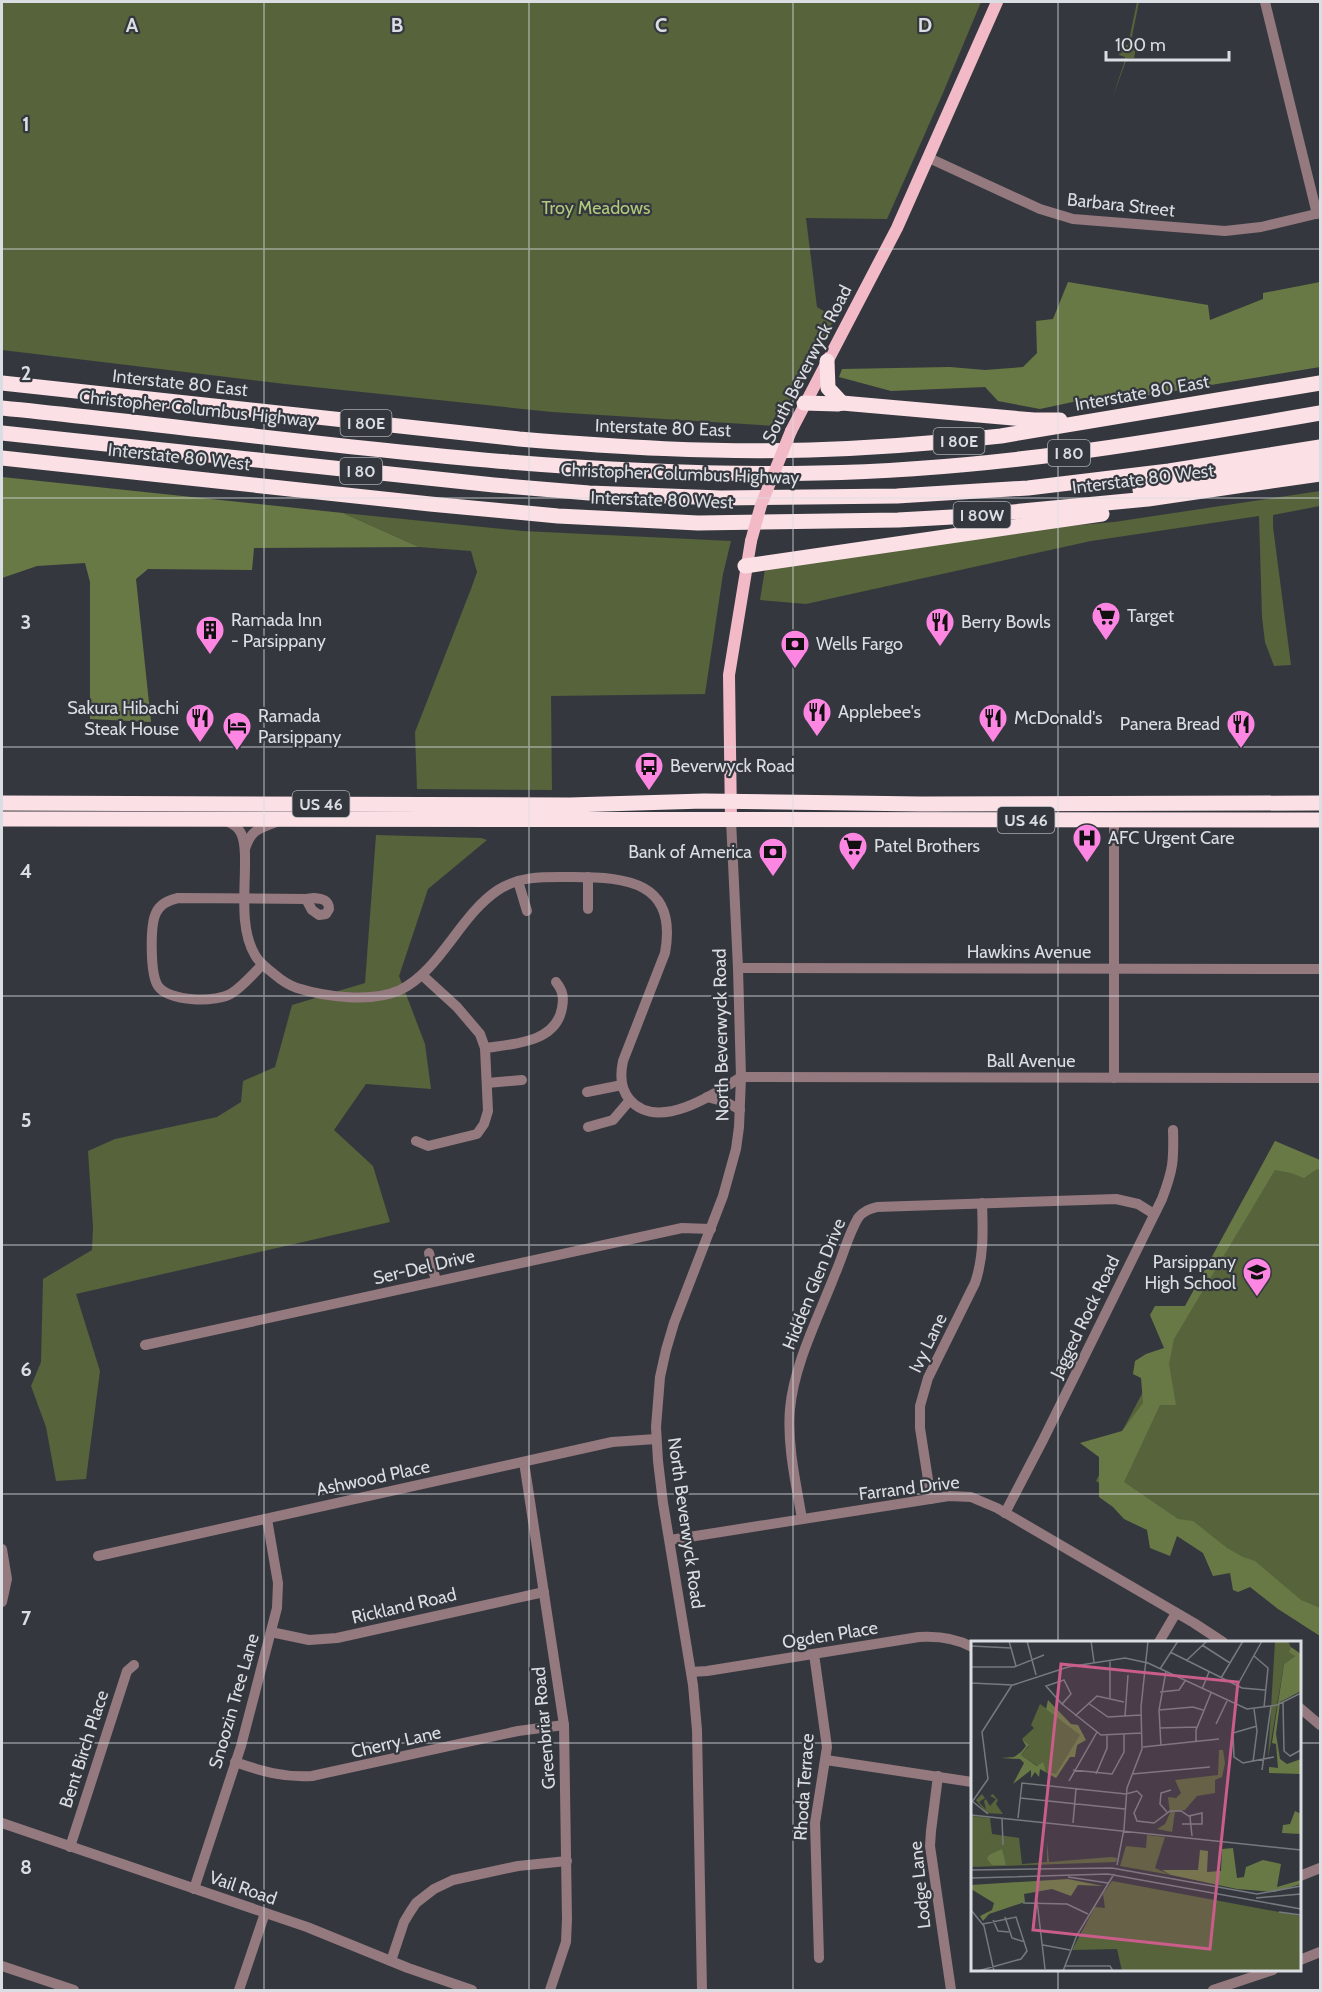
<svg xmlns="http://www.w3.org/2000/svg" width="1322" height="1992" font-family="Cabin,sans-serif">
	<style>
		.green { fill: #56633b }
		.forest { fill: #697945 }
		.lines { fill: none; stroke-linecap: round; stroke-linejoin: round }
		.minor { stroke: #94797f; stroke-width: 10 }
		.major { stroke: #f1bac6; stroke-width: 12 }
		.highway { stroke: #fbe0e6; stroke-width: 15 }
		.major-bridge { stroke: #f1bac6; stroke-width: 12 }
		.grid { fill: none; stroke: #dadde1; stroke-width: 1.5; stroke-opacity: 0.55 }
		.labels { text-anchor: middle; stroke-width: 4.5; stroke-linejoin: round; paint-order: stroke }
		.shield { fill: #34383e; stroke: #a8acb0; stroke-width: 1.5 }
		.shield-label { font-size: 16px; font-weight: bold; fill: #dadde1 }
		.street-label { font-size: 18px; fill: #dadde1; stroke: #34383e }
		.park-label { font-size: 18px; fill: #b1c97a; stroke: #34383e }
		.poi-label { font-size: 18px; fill: #dadde1; stroke: #34383e; text-anchor: start }
		.inset-road { fill: none; stroke: #767a7f; stroke-width: 1.5 }
		.view { fill: #ca5d8a; fill-opacity: 0.15; stroke: #ca5d8a; stroke-width: 3 }
		.inset-edge { fill: none; stroke: #dadde1; stroke-width: 3 }
		.grid-label { font-size: 20px; text-anchor: middle; font-weight: bold; fill: #dadde1; stroke: #34383e; stroke-width: 4.5; stroke-linejoin: round; paint-order: stroke }
	</style>
	<rect width="100%" height="100%" fill="#34383e"/>
	<g class="green">
		<path d="M2 2H981L943 93 887 219 806 218 817 307 835 318 776 426 552 412 285 384 2 350Z"/>
		<path d="M1137 2H1139L1130 46 1136 48 1134 58H1127L1112 99 1125 60V57L1119 55 1121 44 1128 45Z"/>
		<path d="M1320 491V506L1273 515V527L1291 665 1274 666 1265 642 1262 617 1259 516 1091 541 806 604 760 600 765 569 1009 531 1114 522Z"/>
		<path d="M343 513 523 531 731 541 723 574 705 694 551 696 552 790 417 789 415 732 471 589 477 572 471 551 419 547Z"/>
		<path d="M376 835 481 838 487 840 428 889 399 976 425 1044 431 1089 366 1084 334 1130 373 1166 390 1222 76 1294 100 1371 86 1479 56 1481 46 1427 31 1386 41 1362 43 1279 92 1250 93 1227 88 1151 115 1139 217 1117 241 1102 243 1081 275 1067 292 1005 365 983Z"/>
		<path d="M1275 1141 1320 1163V1622L1311 1619 1096 1481Z"/>
	</g>
	<g class="forest">
		<path d="M1068 282 1208 305 1210 320 1263 299V293L1320 282V367L1107 402 1082 400 1040 409 998 401 985 387 891 391 839 377 842 369 950 367 985 370 1023 367 1037 353 1036 321 1053 319Z"/>
		<path d="M2 477 343 513 419 547 254 548 252 570 148 569 136 579 151 722 90 719V582L85 563 37 566 2 578Z"/>
		<path d="M1275 1141 1320 1160V1170L1317 1169 1304 1178 1291 1173 1275 1170 1174 1339 1169 1364 1176 1405H1160L1124 1482 1178 1519 1193 1521 1227 1548 1243 1557 1255 1561 1301 1600 1320 1608V1636L1278 1609 1250 1587 1238 1592 1233 1590 1230 1573 1213 1576 1203 1553 1177 1536 1170 1556 1150 1548 1147 1530 1124 1519 1113 1507 1099 1497V1457L1080 1443 1122 1431 1143 1403 1141 1378 1133 1374 1135 1361 1146 1354 1164 1348 1150 1315 1155 1306H1185Z"/>
	</g>
	<g class="lines">
		<g class="minor">
			<path d="M1265 2 1317 214"/>
			<path d="M929 158 1040 209 1073 219 1225 231 1261 227 1320 213"/>
			<path d="M224 820C230 823 236 825 239 830 246 839 245 855 245 865 245 893 240 930 255 955 259 963 267 968 274 974 281 980 288 985 297 988 326 997 372 1003 400 990 440 971 460 915 498 890 521 875 547 877 573 877 627 877 678 882 665 953L623 1061C620 1075 620 1089 630 1100 658 1132 715 1094 741 1077"/>
			<path d="M245 849C251 830 258 829 276 822"/>
			<path d="M518 881 527 911"/>
			<path d="M314 898C323 899 329 900 329 909L326 914 319 915 312 910 306 899Z"/>
			<path d="M588 909V877"/>
			<path d="M262 965C253 974 243 986 232 993 217 1003 169 1002 158 986 150 974 150 925 156 913 160 904 169 900 178 898L306 899"/>
			<path d="M738 968 1320 969"/>
			<path d="M485 1048C513 1044 556 1043 562 1008 564 997 563 991 556 982"/>
			<path d="M741 1077 1320 1078"/>
			<path d="M1114 1078V820"/>
			<path d="M487 1083 522 1080"/>
			<path d="M587 1092 622 1085"/>
			<path d="M707 1097 726 1102 740 1110"/>
			<path d="M588 1127 613 1120 630 1100"/>
			<path d="M416 1141 428 1146 477 1134 484 1124 488 1111 485 1048 480 1034 457 1007 422 975"/>
			<path d="M429 1253 436 1281"/>
			<path d="M145 1345 682 1228 711 1229"/>
			<path d="M524 1462 564 1725 567 1919 566 1942 550 1990"/>
			<path d="M931 1499 920 1428V1406L928 1378 975 1283C984 1257 983 1230 982 1203"/>
			<path d="M1005 1513 1043 1440 1162 1199C1173 1170 1174 1161 1173 1130"/>
			<path d="M802 1519C796 1483 787 1446 790 1409 794 1364 819 1316 835 1274 843 1256 848 1235 858 1218 863 1211 870 1209 877 1207L1116 1199 1138 1204 1154 1214"/>
			<path d="M670 1540 949 1496 971 1497 997 1508 1194 1623 1223 1642"/>
			<path d="M2 1549 7 1579 2 1602"/>
			<path d="M98 1556 612 1442 656 1439"/>
			<path d="M271 1632 309 1640 337 1638 544 1592"/>
			<path d="M1159 1642 1176 1613"/>
			<path d="M814 1654 827 1747 815 1823 819 1958"/>
			<path d="M691 1672 707 1671 919 1637C937 1636 956 1638 972 1647"/>
			<path d="M1300 1708 1320 1725"/>
			<path d="M826 1760 972 1782"/>
			<path d="M235 1762C261 1771 284 1778 312 1776L518 1731 564 1725"/>
			<path d="M938 1776 931 1831 930 1846 951 1990"/>
			<path d="M2 1823 307 1927 408 1968 472 1990"/>
			<path d="M70 1847 127 1671 134 1665"/>
			<path d="M1300 1876 1320 1868"/>
			<path d="M194 1889 241 1746 277 1608 278 1583 267 1519"/>
			<path d="M1300 1960 1320 1952"/>
			<path d="M391 1961 404 1922 410 1912 416 1903 434 1889 453 1880 518 1866 567 1861"/>
			<path d="M2 1966 74 1990"/>
			<path d="M239 1990 265 1913"/>
			<path d="M702 1990 697 1730 693 1685 663 1503 658 1461 656 1427 660 1377 666 1350 674 1323 723 1196 736 1149 739 1127 741 1077 738 968 731 820"/>
			<path d="M1213 1990 1273 1970"/>
		</g>
		<g class="major">
			<path d="M791 431 897 228 997 2"/>
			<path d="M731 820 729 675 751 541"/>
		</g>
		<g class="highway">
			<path d="M827 361 828 388 842 403"/>
			<path d="M2 383 519 439C616 447 713 453 810 450 874 448 938 443 1001 436L1320 383"/>
			<path d="M804 403 838 404 842 403 1034 420H1060"/>
			<path d="M2 408C273 435 545 479 818 473 988 470 1154 442 1320 413"/>
			<path d="M2 433 494 485 589 493 721 498 897 496 1028 488 1169 471 1320 447"/>
			<path d="M2 458 430 504 558 516 698 523 898 520 970 516 1148 499 1320 474"/>
			<path d="M1140 490 1320 460"/>
			<path d="M745 566 1102 514"/>
			<path d="M2 803 570 805 704 801 921 804 1320 803"/>
			<path d="M2 819 1320 820"/>
		</g>
		<path class="major-bridge" d="M751 541 761 505 791 431"/>
	</g>
	<path class="grid" d="M264 2V1990M529 2V1990M793 2V1990M1058 2V1642M2 249H1320M2 498H1320M2 747H1320M2 996H1320M2 1245H1320M2 1494H1320M2 1743H972M1300 1743H1320M1058 1970V1990"/>
	<defs>
		<g id="supermarket-pin" transform="scale(1.5)"><path d="M0 17L-7.5 6A9.5 9.5 0 1 1 7.5 6Z" fill="#fd86e2" stroke="#34383e"/><path d="M-6-5.5h2.5l.6 2H6L4.5 2H-2.5L-4.4-4H-6ZM-1.5 3.2a1.3 1.3 0 1 0 .1 0ZM3 3.2a1.3 1.3 0 1 0 .1 0Z" fill="#111"/></g>
		<g id="restaurant-pin" transform="scale(1.5)"><path d="M0 17L-7.5 6A9.5 9.5 0 1 1 7.5 6Z" fill="#fd86e2" stroke="#34383e"/><path d="M-5-6h1v4h1v-4h1v4h1v-4h1v5L-1.5 .5V6h-2V.5L-5-1ZM5-6V6H3V1.5H1.5Q1.5-4 5-6Z" fill="#111"/></g>
		<g id="building-pin" transform="scale(1.5)"><path d="M0 17L-7.5 6A9.5 9.5 0 1 1 7.5 6Z" fill="#fd86e2" stroke="#34383e"/><path d="M-4-6H4V6H1V3H-1V6H-4ZM-2.5-4.3h1.7v1.8h-1.7ZM.8-4.3h1.7v1.8H.8ZM-2.5-1h1.7V.8h-1.7ZM.8-1h1.7V.8H.8Z" fill="#111"/></g>
		<g id="bank-pin" transform="scale(1.5)"><path d="M0 17L-7.5 6A9.5 9.5 0 1 1 7.5 6Z" fill="#fd86e2" stroke="#34383e"/><path d="M-6-4H6V4H-6ZM0-2.3a2.3 2.3 0 1 0 0 4.6a2.3 2.3 0 1 0 0-4.6Z" fill="#111"/></g>
		<g id="hotel-pin" transform="scale(1.5)"><path d="M0 17L-7.5 6A9.5 9.5 0 1 1 7.5 6Z" fill="#fd86e2" stroke="#34383e"/><path d="M-6-4.5h1.5V1H6V5H4.5V3h-9V5H-6ZM-4 0a1.8 1.8 0 1 1 3.6 0ZM.5 0V-2.5h3Q6-2.5 6 0Z" fill="#111"/></g>
		<g id="bus-pin" transform="scale(1.5)"><path d="M0 17L-7.5 6A9.5 9.5 0 1 1 7.5 6Z" fill="#fd86e2" stroke="#34383e"/><path d="M-5-6H5V4H4V6H2V4H-2V6H-4V4H-5ZM-3.5-4V0h7V-4ZM-3.5 1.2v1.5H-2V1.2ZM2 1.2v1.5H3.5V1.2Z" fill="#111"/></g>
		<g id="hospital-pin" transform="scale(1.5)"><path d="M0 17L-7.5 6A9.5 9.5 0 1 1 7.5 6Z" fill="#fd86e2" stroke="#34383e"/><path d="M-5-5h3v3.5h4V-5h3V5h-3V1.5h-4V5h-3Z" fill="#111"/></g>
		<g id="school-pin" transform="scale(1.5)"><path d="M0 17L-7.5 6A9.5 9.5 0 1 1 7.5 6Z" fill="#fd86e2" stroke="#34383e"/><path d="M0-5L7-2L0 1L-7-2ZM-4 1L0 2.5L4 1V4Q0 6-4 4Z" fill="#111"/></g>
	</defs>
	<g fill-rule="evenodd">
		<use href="#supermarket-pin" x="1106" y="616"/>
		<use href="#restaurant-pin" x="940" y="622"/>
		<use href="#building-pin" x="210" y="630"/>
		<use href="#bank-pin" x="795" y="644"/>
		<use href="#restaurant-pin" x="817" y="712"/>
		<use href="#restaurant-pin" x="200" y="718"/>
		<use href="#restaurant-pin" x="993" y="718"/>
		<use href="#restaurant-pin" x="1241" y="724"/>
		<use href="#hotel-pin" x="237" y="726"/>
		<use href="#bus-pin" x="649" y="766"/>
		<use href="#hospital-pin" x="1087" y="838"/>
		<use href="#supermarket-pin" x="853" y="846"/>
		<use href="#bank-pin" x="773" y="852"/>
		<use href="#school-pin" x="1257" y="1272"/>
	</g>
	<g class="labels">
		<g class="shield">
			<rect x="340.5" y="410" width="51" height="26" rx="4.5"/>
			<rect x="933.5" y="428" width="51" height="26" rx="4.5"/>
			<rect x="1048" y="440" width="42" height="26" rx="4.5"/>
			<rect x="340" y="458" width="42" height="26" rx="4.5"/>
			<rect x="953.5" y="502" width="57" height="26" rx="4.5"/>
			<rect x="292.5" y="791" width="57" height="26" rx="4.5"/>
			<rect x="997.5" y="807" width="57" height="26" rx="4.5"/>
		</g>
		<g class="shield-label">
			<text x="366" y="429">I 80E</text>
			<text x="959" y="447">I 80E</text>
			<text x="1069" y="459">I 80</text>
			<text x="361" y="477">I 80</text>
			<text x="982" y="521">I 80W</text>
			<text x="321" y="810">US 46</text>
			<text x="1026" y="826">US 46</text>
		</g>
		<g class="street-label">
			<text transform="translate(1121 205) rotate(6)" y="6">Barbara Street</text>
			<text transform="translate(807 364) rotate(-63)" y="6">South Beverwyck Road</text>
			<text transform="translate(180 383) rotate(6)" y="6">Interstate 80 East</text>
			<text transform="translate(1142 393) rotate(-10)" y="6">Interstate 80 East</text>
			<text transform="translate(198 409) rotate(6)" y="6">Christopher Columbus Highway</text>
			<text transform="translate(663 428) rotate(2)" y="6">Interstate 80 East</text>
			<text transform="translate(179 457) rotate(6)" y="6">Interstate 80 West</text>
			<text transform="translate(680 474) rotate(2)" y="6">Christopher Columbus Highway</text>
			<text transform="translate(1143 479) rotate(-7)" y="6">Interstate 80 West</text>
			<text transform="translate(662 500) rotate(2)" y="6">Interstate 80 West</text>
			<text x="1029" y="958">Hawkins Avenue</text>
			<text transform="translate(721 1035) rotate(-91)" y="6">North Beverwyck Road</text>
			<text x="1031" y="1067">Ball Avenue</text>
			<text transform="translate(424 1267) rotate(-13)" y="6">Ser-Del Drive</text>
			<text transform="translate(814 1284) rotate(-68)" y="6">Hidden Glen Drive</text>
			<text transform="translate(1085 1317) rotate(-64)" y="6">Jagged Rock Road</text>
			<text transform="translate(928 1343) rotate(-64)" y="6">Ivy Lane</text>
			<text transform="translate(373 1478) rotate(-12)" y="6">Ashwood Place</text>
			<text transform="translate(909 1488) rotate(-7)" y="6">Farrand Drive</text>
			<text transform="translate(686 1523) rotate(82)" y="6">North Beverwyck Road</text>
			<text transform="translate(404 1606) rotate(-13)" y="6">Rickland Road</text>
			<text transform="translate(830 1635) rotate(-9)" y="6">Ogden Place</text>
			<text transform="translate(234 1701) rotate(-74)" y="6">Snoozin Tree Lane</text>
			<text transform="translate(544 1728) rotate(-95)" y="6">Greenbriar Road</text>
			<text transform="translate(396 1742) rotate(-13)" y="6">Cherry Lane</text>
			<text transform="translate(84 1749) rotate(-72)" y="6">Bent Birch Place</text>
			<text transform="translate(804 1787) rotate(-86)" y="6">Rhoda Terrace</text>
			<text transform="translate(920 1885) rotate(-96)" y="6">Lodge Lane</text>
			<text transform="translate(243 1888) rotate(19)" y="6">Vail Road</text>
		</g>
		<g class="park-label">
			<text x="596" y="214">Troy Meadows</text>
		</g>
		<g class="poi-label">
			<text x="1127" y="622">Target</text>
			<text x="231" y="626">Ramada Inn<tspan x="231" dy="21">- Parsippany</tspan></text>
			<text x="961" y="628">Berry Bowls</text>
			<text x="816" y="650">Wells Fargo</text>
			<text x="179" y="714" text-anchor="end">Sakura Hibachi<tspan x="179" dy="21">Steak House</tspan></text>
			<text x="838" y="718">Applebee's</text>
			<text x="258" y="722">Ramada<tspan x="258" dy="21">Parsippany</tspan></text>
			<text x="1014" y="724">McDonald's</text>
			<text x="1220" y="730" text-anchor="end">Panera Bread</text>
			<text x="670" y="772">Beverwyck Road</text>
			<text x="1108" y="844">AFC Urgent Care</text>
			<text x="874" y="852">Patel Brothers</text>
			<text x="752" y="858" text-anchor="end">Bank of America</text>
			<text x="1236" y="1268" text-anchor="end">Parsippany<tspan x="1236" dy="21">High School</tspan></text>
		</g>
	</g>
	<g transform="translate(971 1641)">
		<rect width="330" height="330" fill="#34383e"/>
		<path d="M304 0H317L324 15 313 23 297 118ZM69 63 113 94 85 137 50 114 58 105 51 98 63 87 60 84ZM248 109H252L254 122 251 136 244 139V152L226 155 214 169 204 171 201 191 186 188 194 183 199 172 197 156 205 157 210 152 204 139 247 134ZM11 153 14 157 8 161 15 169 13 160 15 158 19 165 25 158 19 155 22 153 27 159 25 163 32 173 15 172 5 159ZM0 175 19 177 21 193 48 197 51 223 76 221V201L78 221 140 216 146 217 145 221 0 226ZM176 194 194 196 184 227 200 234 149 225 155 205 175 207ZM141 240 330 275V330H151L146 308 101 309 124 266 134 267 132 253Z" fill="#56633b"/>
		<path d="M320 6 330 13V50L309 61 305 93 309 118 316 123 330 118V133L298 132V126L307 127 305 103 301 102 313 23 324 15 318 11ZM77 59 100 83 107 84 115 99 106 104 104 116H99L85 137 69 128 68 136 64 131 60 137V129L42 143 53 122 49 118 30 117 43 116 50 111 55 105 51 98 58 104 50 114 66 125 72 121 75 131 85 133 109 94 75 68ZM324 170 330 173V193L311 192 312 184 319 183ZM262 207 266 237 273 236 275 226 292 219 310 223 306 246 330 239V243L303 251 266 248 200 234 191 229H227L229 209 237 210 236 231 250 230 251 208ZM31 208 35 224H21L16 218 18 214ZM97 238 132 245 107 244 100 255 81 248 53 253 54 261 18 273 12 280 9 275 21 269 23 262 0 248V244Z" fill="#697945"/>
		<path class="inset-road" d="M38 0 45 25M56 0 65 34M120 0 123 21M231 4 259 22M0 5 40 7M199 11 271 47 294 49M283 15 297 27 293 66M215 20 236 0M0 26H43L73 14M189 28 207 0M250 37 272 0M93 39 100 53 91 63 75 45ZM0 42 42 44 97 26 154 17 177 22 276 68 306 64 330 52M266 45 291 0M231 48 238 31M189 51 208 49 214 40M139 57V19M312 61 313 110 319 115 330 109M117 62 137 76 170 74M91 63 130 94 171 92M188 69 222 66 232 69M104 75 126 55 153 61M154 75 157 34M245 83 256 60M286 85 262 92 263 116 272 122 303 116M189 87 226 86M225 101V89L240 52M190 105 188 69 195 30M172 106 248 98M282 121 286 90 283 68M102 129 141 133 153 111V93M291 129 300 65M125 133 136 107V94M161 133 239 126M98 140 126 91M49 157 154 168M1 160 17 173M1 161 17 138 11 91 41 44M196 171 189 163 190 152 200 149M0 174 330 209M47 177 51 142 155 153 166 150 171 155 163 172 166 180 183 182 199 170H210L219 176 221 195M31 178 32 204M102 182 105 148M211 183H231V172L218 175M153 188 156 147 171 108 170 66 177 0M146 224 153 188M0 229 141 227 286 253 330 245M97 236 137 242M0 237 137 233 330 268M285 257 330 253M66 260 74 328M52 262 96 263 117 273M0 269 13 285 23 330M308 271 330 274M34 276 41 297 54 301M22 279 27 290 38 291M72 304 99 309M94 325H139L142 330M7 330 50 318 56 310 45 276 12 283M92 330 106 294 143 233"/>
		<path class="view" d="M90 23 267 41 239 308 62 289Z"/>
		<rect width="330" height="330" class="inset-edge"/>
	</g>
	<g class="grid-label">
		<text x="132" y="32">A</text>
		<text x="397" y="32">B</text>
		<text x="661" y="32">C</text>
		<text x="925" y="32">D</text>
		<text x="26" y="131">1</text>
		<text x="26" y="380">2</text>
		<text x="26" y="629">3</text>
		<text x="26" y="878">4</text>
		<text x="26" y="1127">5</text>
		<text x="26" y="1376">6</text>
		<text x="26" y="1625">7</text>
		<text x="26" y="1874">8</text>
	</g>
	<rect width="1322" height="1992" fill="none" stroke="#dadde1" stroke-width="6"/>
	<path d="M1106 51v9h123v-9" fill="none" stroke="#dadde1" stroke-width="3"/>
	<text x="1115" y="51" font-size="18" fill="#dadde1" stroke="#34383e" stroke-width="4.5" paint-order="stroke">100 m</text>
</svg>
